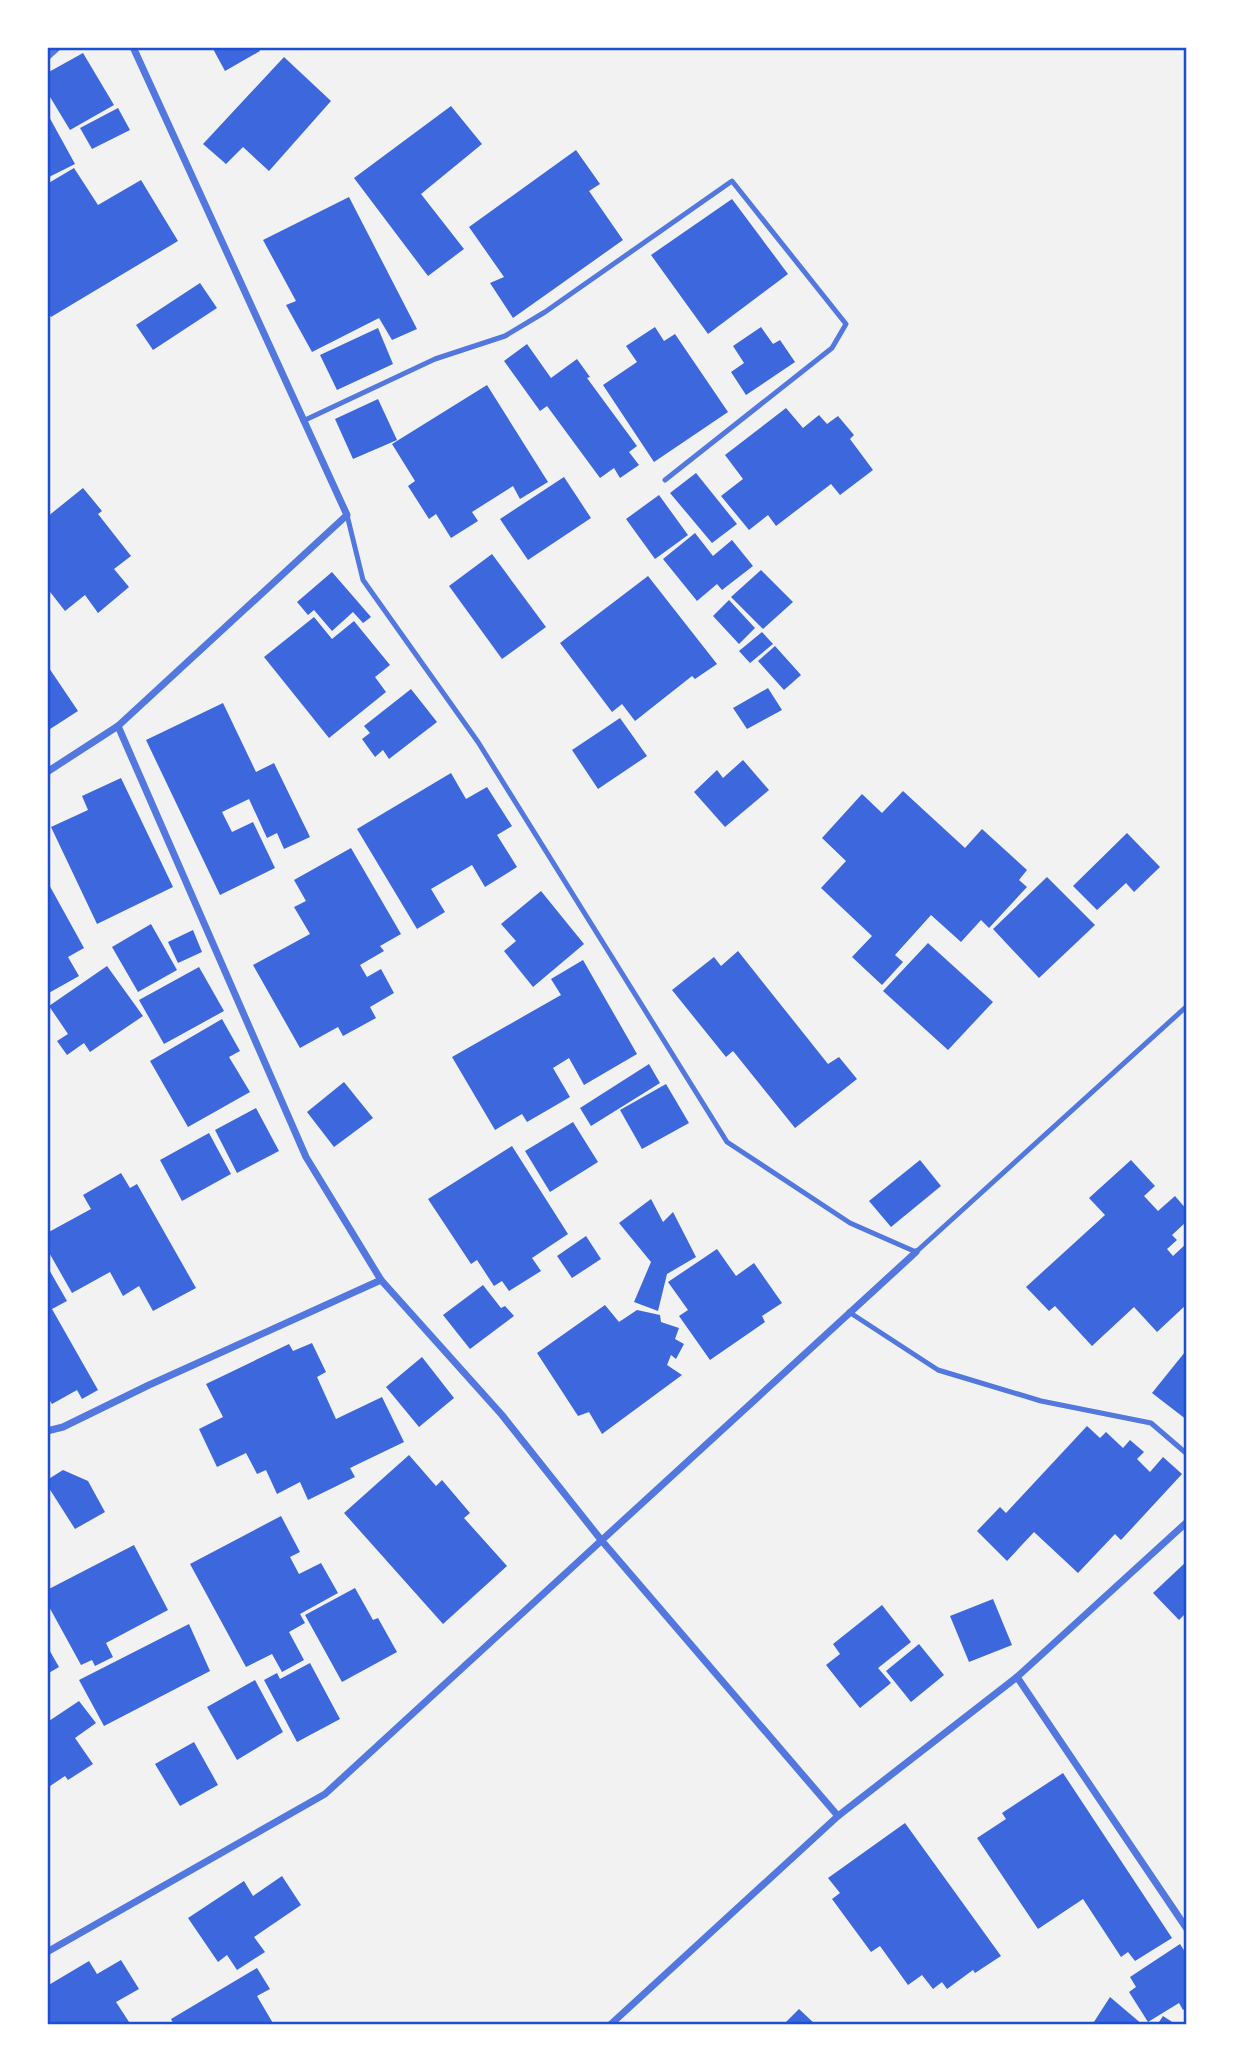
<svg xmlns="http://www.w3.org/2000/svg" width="1234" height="2072" font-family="'Public Sans',sans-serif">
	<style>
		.building { fill: #3d67dc }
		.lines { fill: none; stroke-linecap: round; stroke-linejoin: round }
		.service { stroke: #5277de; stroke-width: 5 }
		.minor { stroke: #5277de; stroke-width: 7 }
		.neatline { fill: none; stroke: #1d4ed8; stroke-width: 2.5 }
	</style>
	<rect width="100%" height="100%" fill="#f2f2f2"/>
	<g class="building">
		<path d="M212 47H258L260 51 225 71Z"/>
		<path d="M83 53 114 105 70 130 47 92V73Z"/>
		<path d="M284 57 331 101 269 171 243 147 226 164 203 144Z"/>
		<path d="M451 106 482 144 421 194 464 249 428 276 354 178Z"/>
		<path d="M118 108 130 130 92 149 80 128Z"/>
		<path d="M47 113 75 164 47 178Z"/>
		<path d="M576 150 600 184 589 191 623 240 513 318 490 283 504 277 469 227Z"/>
		<path d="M74 168 98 205 141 180 178 241 51 317 47 311V184Z"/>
		<path d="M349 197 417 329 392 340 379 318 312 352 286 305 296 301 263 240Z"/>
		<path d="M732 199 788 274 708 334 651 255Z"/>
		<path d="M200 283 217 308 153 350 136 325Z"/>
		<path d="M655 327 664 341 675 334 728 412 654 462 603 385 637 362 626 346Z"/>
		<path d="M761 327 773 344 780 340 795 362 746 395 731 372 744 363 733 346Z"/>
		<path d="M378 328 393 364 337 390 320 355Z"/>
		<path d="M527 344 551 378 577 359 590 377 587 378 637 446 629 452 639 465 620 478 614 468 600 478 547 406 540 411 504 361Z"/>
		<path d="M487 385 548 482 520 499 513 486 472 512 478 521 451 538 436 514 429 519 408 486 415 481 392 444Z"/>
		<path d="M378 399 397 440 353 459 335 419Z"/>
		<path d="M786 408 803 428 819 415 827 424 838 416 854 435 850 439 873 470 840 495 831 484 776 526 768 515 749 530 721 496 743 479 725 455Z"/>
		<path d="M696 473 737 524 712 543 670 493Z"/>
		<path d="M564 477 591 518 528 560 500 519Z"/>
		<path d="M83 488 102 511 98 514 131 556 114 569 129 587 98 613 85 595 65 611 47 588V517Z"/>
		<path d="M659 495 688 535 655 559 626 519Z"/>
		<path d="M695 533 713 556 732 540 753 566 722 590 717 584 697 601 663 559Z"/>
		<path d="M492 554 546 627 502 659 449 586Z"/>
		<path d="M761 570 793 602 763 629 731 597Z"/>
		<path d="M332 572 371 617 363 623 353 612 332 631 314 610 308 615 297 602Z"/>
		<path d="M648 576 717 664 695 679 692 676 635 721 622 704 612 712 560 643Z"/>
		<path d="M729 600 755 628 739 644 713 616Z"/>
		<path d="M314 617 332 639 354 621 390 665 375 677 386 692 329 738 264 657Z"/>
		<path d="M762 632 773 644 750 663 739 651Z"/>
		<path d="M775 646 801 675 784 690 758 661Z"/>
		<path d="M47 665 78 711 47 731Z"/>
		<path d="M768 688 782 710 747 729 733 708Z"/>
		<path d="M411 689 437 722 389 759 383 750 375 757 362 739 370 733 364 726Z"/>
		<path d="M223 703 256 772 274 763 310 837 284 849 277 833 267 838 249 799 222 812 232 832 253 822 275 868 220 895 146 740Z"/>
		<path d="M620 718 647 756 598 789 572 750Z"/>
		<path d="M743 760 769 790 725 827 694 792 717 770 723 778Z"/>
		<path d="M451 773 466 799 487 787 512 826 497 835 517 867 485 887 472 865 431 889 445 912 417 929 357 829Z"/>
		<path d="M121 778 173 887 97 924 51 827 88 810 82 796Z"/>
		<path d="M903 791 965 848 982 829 1027 870 1019 880 1027 887 989 928 981 920 961 942 931 915 895 955 903 962 882 985 852 957 872 936 821 888 846 861 822 838 862 794 882 813Z"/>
		<path d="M1127 833 1160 867 1134 892 1126 883 1097 910 1073 886Z"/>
		<path d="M351 848 401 934 380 946 384 951 360 965 367 977 381 969 394 993 370 1007 376 1018 343 1036 338 1027 300 1048 253 965 310 934 294 907 306 901 294 880Z"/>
		<path d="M1047 877 1095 925 1039 978 993 929Z"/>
		<path d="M47 881 84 948 68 957 79 976 47 994Z"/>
		<path d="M541 891 584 944 533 987 504 951 516 941 501 924Z"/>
		<path d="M151 924 177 970 138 992 112 947Z"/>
		<path d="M193 930 202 952 178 963 168 942Z"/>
		<path d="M928 943 993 1002 948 1050 883 991Z"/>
		<path d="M738 951 828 1064 839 1057 857 1079 795 1128 733 1051 726 1057 672 990 714 957 721 966Z"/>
		<path d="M583 960 637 1054 584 1085 569 1058 553 1068 570 1097 527 1122 522 1114 495 1130 452 1057 561 995 551 979Z"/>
		<path d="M107 966 143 1016 90 1052 84 1043 67 1055 57 1041 68 1034 49 1006Z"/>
		<path d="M199 967 224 1011 164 1044 139 1000Z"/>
		<path d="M222 1019 240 1051 229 1057 250 1092 188 1127 150 1061Z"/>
		<path d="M649 1064 660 1083 591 1126 580 1108Z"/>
		<path d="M344 1082 373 1118 334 1147 307 1112Z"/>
		<path d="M666 1084 689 1123 642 1149 620 1110Z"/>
		<path d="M256 1108 279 1151 237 1173 215 1130Z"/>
		<path d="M573 1122 598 1162 550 1192 525 1151Z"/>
		<path d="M209 1133 231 1174 182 1201 160 1160Z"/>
		<path d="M512 1146 568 1234 532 1258 541 1271 509 1291 502 1281 494 1286 477 1260 471 1264 428 1199Z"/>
		<path d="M920 1160 941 1186 891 1227 869 1201Z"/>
		<path d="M1131 1160 1155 1186 1144 1196 1158 1211 1175 1196 1187 1210V1221L1172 1235 1177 1240 1167 1249 1173 1256 1187 1243V1290L1185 1291 1187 1304 1157 1332 1134 1307 1092 1346 1055 1306 1049 1311 1026 1287 1105 1215 1089 1198Z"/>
		<path d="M121 1173 130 1188 137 1184 196 1288 153 1311 139 1286 123 1296 110 1272 72 1293 47 1249V1233L91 1209 83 1195Z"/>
		<path d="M651 1199 663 1222 673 1212 696 1257 667 1274 658 1311 634 1302 651 1262 619 1223Z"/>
		<path d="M586 1236 601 1259 572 1278 557 1256Z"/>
		<path d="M717 1249 736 1276 754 1263 782 1303 762 1316 765 1322 710 1360 679 1316 688 1310 668 1282Z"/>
		<path d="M47 1266 67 1301 52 1309 98 1390 82 1399 77 1390 52 1404 47 1396Z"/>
		<path d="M483 1285 501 1308 505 1306 514 1316 470 1349 443 1315Z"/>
		<path d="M605 1305 619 1322 637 1310 660 1315 661 1322 679 1328 675 1339 684 1344 676 1359 671 1355 667 1365 682 1375 602 1434 589 1412 578 1416 537 1353Z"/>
		<path d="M312 1343 326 1372 317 1377 336 1419 382 1397 404 1442 350 1468 355 1477 308 1500 300 1482 277 1494 266 1470 257 1474 246 1453 217 1467 199 1429 223 1417 206 1384 289 1344 293 1351Z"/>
		<path d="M1185 1352 1187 1354V1420L1152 1393Z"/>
		<path d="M422 1357 454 1398 419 1427 386 1387Z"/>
		<path d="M1087 1426 1100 1438 1106 1432 1123 1448 1130 1440 1144 1452 1137 1459 1150 1472 1163 1457 1182 1474 1121 1540 1115 1534 1078 1573 1034 1532 1007 1561 977 1531 1000 1507 1006 1513Z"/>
		<path d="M409 1455 436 1486 442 1480 470 1513 464 1518 507 1566 443 1624 344 1513Z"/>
		<path d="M63 1470 88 1481 105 1512 75 1529 47 1485V1480Z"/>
		<path d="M281 1516 300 1552 290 1557 299 1574 321 1563 338 1593 300 1614 305 1623 289 1632 304 1660 282 1672 272 1654 246 1667 190 1564Z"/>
		<path d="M134 1545 168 1610 106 1643 113 1657 95 1666 92 1660 81 1665 47 1603V1590Z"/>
		<path d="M1187 1561V1612L1179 1620 1153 1593Z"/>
		<path d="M355 1588 373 1620 378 1618 397 1652 342 1682 305 1615Z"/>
		<path d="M993 1599 1012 1645 969 1662 950 1616Z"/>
		<path d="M882 1605 911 1642 878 1668 891 1683 860 1708 826 1665 840 1654 833 1644Z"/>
		<path d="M189 1624 210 1671 104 1726 79 1680Z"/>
		<path d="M919 1644 944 1675 911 1702 886 1671Z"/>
		<path d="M47 1646 59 1667 47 1674Z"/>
		<path d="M310 1663 340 1719 297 1742 264 1680 277 1673 280 1679Z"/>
		<path d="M255 1680 283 1732 237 1760 207 1707Z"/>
		<path d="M79 1701 96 1723 75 1738 93 1764 68 1780 65 1776 47 1788V1718L49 1721Z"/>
		<path d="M194 1742 218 1785 180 1806 155 1764Z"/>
		<path d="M1063 1773 1172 1938 1135 1961 1128 1952 1121 1957 1083 1899 1038 1929 977 1838 1006 1819 1002 1813Z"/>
		<path d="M905 1823 1001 1956 975 1973 973 1970 947 1989 942 1982 933 1989 922 1975 908 1985 880 1946 871 1952 832 1899 840 1893 828 1878Z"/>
		<path d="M282 1876 301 1905 254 1937 265 1952 237 1970 227 1955 218 1962 188 1918 244 1881 253 1896Z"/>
		<path d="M1180 1944 1187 1955V2008L1183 2010 1179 2003 1148 2022 1129 1992 1136 1987 1130 1977Z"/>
		<path d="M121 1960 139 1989 116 2002 131 2025H47V1986L89 1961 97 1974Z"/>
		<path d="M257 1968 270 1989 257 1996 274 2025H174L171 2019Z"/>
		<path d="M1110 1997 1143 2025H1092Z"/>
		<path d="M799 2009 816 2025H783Z"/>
		<path d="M1163 2016 1177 2025H1157Z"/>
	</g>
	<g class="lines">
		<g class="service">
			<path d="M303 421 435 359 505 336 545 312 732 181 846 324 832 348 665 480"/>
			<path d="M347 515 363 580 478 742 727 1142 850 1223 916 1252 1187 1006"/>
			<path d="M849 1312 938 1370 1041 1401 1151 1423 1187 1454"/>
		</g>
		<g class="minor">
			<path d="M47 57 58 47"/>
			<path d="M118 726 306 1157 381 1280 502 1415 602 1541 838 1816"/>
			<path d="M47 772 118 726 347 515 133 47"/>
			<path d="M47 1431 63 1427 149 1385 381 1280"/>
			<path d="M1017 1677 1187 1929"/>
			<path d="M47 1952 325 1794 916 1252"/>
			<path d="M610 2025 838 1816 1017 1677 1187 1522"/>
		</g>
	</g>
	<rect width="1234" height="2072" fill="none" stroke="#ffffff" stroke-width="98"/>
	<rect x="49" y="49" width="1136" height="1974" class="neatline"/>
</svg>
